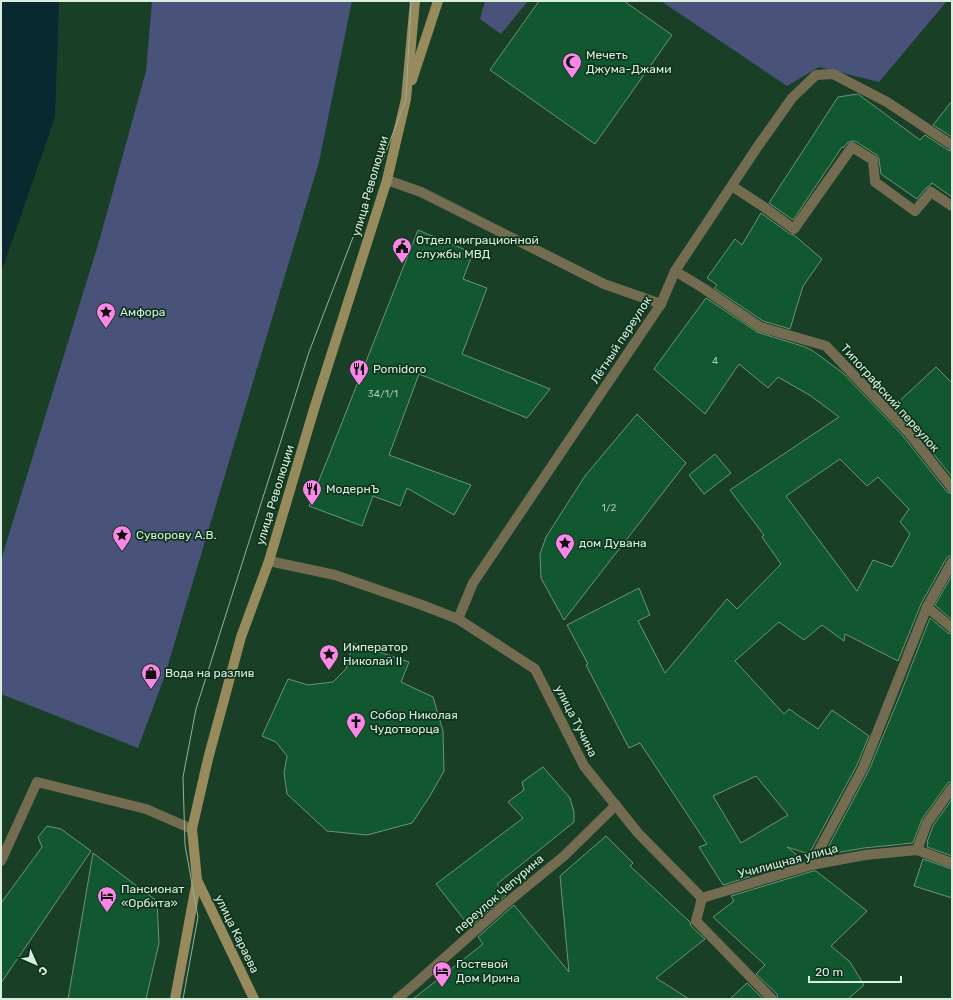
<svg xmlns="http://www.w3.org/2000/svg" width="953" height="1000" font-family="Rubik,sans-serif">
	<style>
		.green { fill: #495279 }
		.water { fill: #09282f }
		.building { fill: #115830; stroke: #6c9478; fill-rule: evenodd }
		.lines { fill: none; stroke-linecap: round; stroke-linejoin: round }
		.lane { stroke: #746c50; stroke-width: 10 }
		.street { stroke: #746c50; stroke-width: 10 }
		.secondary { stroke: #978a5d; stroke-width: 10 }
		.tram { stroke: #96b19f; stroke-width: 1 }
		.labels { text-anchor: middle; stroke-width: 3.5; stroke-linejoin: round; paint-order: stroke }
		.number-label { font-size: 10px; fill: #a7c8b2 }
		.poi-label { font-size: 12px; fill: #d9eede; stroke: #0e341d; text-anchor: start }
		.street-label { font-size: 12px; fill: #d9eede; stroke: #0e341d }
	</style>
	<rect width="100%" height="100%" fill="#193f27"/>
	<g class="green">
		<path d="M152 1H352L319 162 164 678 138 748 1 694V560L100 238 146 71Z"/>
		<path d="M485 1H528L501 34 480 19Z"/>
		<path d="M661 1H947L879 82 819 67 787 86Z"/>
	</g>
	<path class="water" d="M1 1H59L55 117 1 273Z"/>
	<g class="building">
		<path d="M539 1H624L672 35 595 144 490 70Z"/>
		<path d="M858 94 920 140 925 135 948 150 952 151V197L932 183 930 186 926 188 917 199 881 174 879 159 877 155 855 141H852L847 143 843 148 842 147 793 220 769 203 838 97Z"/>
		<path d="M952 101V137L933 125Z"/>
		<path d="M761 213 790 234 794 235 822 259 803 286 790 329 763 321 714 288 717 285 707 278 735 239 742 245Z"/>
		<path d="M418 230 473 253 463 279 487 288 462 354 550 389 527 418 419 374 389 455 471 485 454 515 407 488 400 506 373 496 362 526 309 506Z"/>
		<path d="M706 298 757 332 805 347 813 351 843 373 903 436 947 492 952 494V556H949L946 559 921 604 898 661 845 634 844 641 822 625 804 640 779 622 735 661 784 714 789 709 818 729 832 710 869 736 857 765 809 854 787 847 803 860 723 885 699 847 707 844 640 743 629 748 586 665 588 664 567 625 639 588 650 615 638 621 665 673 727 599 737 609 781 564 762 537 764 535 730 490 839 417 811 396 778 377 768 388 739 364 705 414 654 369ZM840 459 867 486 878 477 909 509 900 522 910 534 892 567 873 560 857 591 786 496ZM756 776 788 815 741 843 713 796Z"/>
		<path d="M936 367 952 383V477L913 428 893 407Z"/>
		<path d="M637 414 686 463 564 620 541 578 540 554 546 537 585 476Z"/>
		<path d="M715 454 731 473 704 494 689 475Z"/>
		<path d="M952 575V620L935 605Z"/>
		<path d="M930 618 948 633 952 634V782H949L947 784 922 819 913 843 864 848 824 855 869 770 900 695Z"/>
		<path d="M353 643 409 662 401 682 433 697 443 731 444 771 430 796 412 823 367 835 327 831 287 794 284 773 287 756 276 742 262 736 288 679 308 685 333 682 346 669Z"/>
		<path d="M543 767 570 798 574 812V822L497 884 506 895 470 927 436 884 523 818 508 802 524 790 522 782Z"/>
		<path d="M952 799V856L927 847 928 842H927L933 826Z"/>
		<path d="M47 826 61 829 91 851 1 983V903L42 847 38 837Z"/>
		<path d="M606 836 633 863 630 866 690 922 691 926 705 939 656 978 689 999H413L483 944 478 937 514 905 569 972 560 876Z"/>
		<path d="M93 853 157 901 159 943 146 999H68Z"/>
		<path d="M923 859 952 869V898L914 886Z"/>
		<path d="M813 871H816L867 911 831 946 850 962 864 985 848 999H778L777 994 756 974 765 965 713 917 734 901 731 896Z"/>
		<path d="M747 983 763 999H730Z"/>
	</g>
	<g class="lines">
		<path class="lane" d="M732 186 764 207 794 229 852 147 873 160 875 182 915 211 931 192 952 206"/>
		<g class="street">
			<path d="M387 180 421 192 604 284 661 304"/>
			<path d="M675 271 703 288 760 327 826 346 908 432 952 488"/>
			<path d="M269 561 335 575 422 605 458 619 535 669 584 766 638 833 702 898"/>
			<path d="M927 607 952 628"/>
			<path d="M458 619 473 583 661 304 675 271 758 146 792 98 816 75 833 74 887 102 952 145"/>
			<path d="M917 850 927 823 952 788"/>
			<path d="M1 861 37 782 146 809 192 829"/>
			<path d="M811 865 863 768 927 607 952 562"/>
			<path d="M702 898 811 865 865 855 917 850 952 863"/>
			<path d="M702 898 696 921 772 999"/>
			<path d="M397 999 414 985 503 906 564 856 616 805"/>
		</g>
		<g class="secondary">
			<path d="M412 80 438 1"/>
			<path d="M197 880 254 999"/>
			<path d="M175 999 197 880 192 829 208 759 241 637 269 561 314 409 387 180 406 99 415 1"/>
		</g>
		<path class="tram" d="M183 999 198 917 185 845 183 777 196 709 309 352 406 99 411 1"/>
	</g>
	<defs>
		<g id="mosque-pin" transform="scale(1)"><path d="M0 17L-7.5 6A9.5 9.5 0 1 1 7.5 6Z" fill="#fa87e7" stroke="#0e341d"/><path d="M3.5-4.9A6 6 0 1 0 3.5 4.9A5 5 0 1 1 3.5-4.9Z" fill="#111"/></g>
		<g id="civic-pin" transform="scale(1)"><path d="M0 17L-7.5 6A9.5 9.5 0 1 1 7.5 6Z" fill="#fa87e7" stroke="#0e341d"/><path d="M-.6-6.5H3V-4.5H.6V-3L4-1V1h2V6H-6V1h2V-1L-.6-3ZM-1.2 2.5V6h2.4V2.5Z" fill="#111"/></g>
		<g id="sight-pin" transform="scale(1)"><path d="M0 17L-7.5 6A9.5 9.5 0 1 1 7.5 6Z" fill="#fa87e7" stroke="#0e341d"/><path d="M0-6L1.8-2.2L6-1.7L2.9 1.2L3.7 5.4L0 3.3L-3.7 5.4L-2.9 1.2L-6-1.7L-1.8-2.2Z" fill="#111"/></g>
		<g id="restaurant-pin" transform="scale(1)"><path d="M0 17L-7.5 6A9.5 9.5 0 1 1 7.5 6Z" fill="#fa87e7" stroke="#0e341d"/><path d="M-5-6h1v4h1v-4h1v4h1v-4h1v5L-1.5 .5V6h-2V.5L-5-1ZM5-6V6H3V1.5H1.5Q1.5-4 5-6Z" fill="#111"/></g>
		<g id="shop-pin" transform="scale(1)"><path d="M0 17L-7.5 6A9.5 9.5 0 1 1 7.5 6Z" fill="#fa87e7" stroke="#0e341d"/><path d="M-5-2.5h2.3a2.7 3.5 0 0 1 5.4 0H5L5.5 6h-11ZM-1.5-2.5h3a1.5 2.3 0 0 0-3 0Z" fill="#111"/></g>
		<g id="church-pin" transform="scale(1)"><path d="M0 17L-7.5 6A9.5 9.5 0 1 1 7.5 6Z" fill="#fa87e7" stroke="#0e341d"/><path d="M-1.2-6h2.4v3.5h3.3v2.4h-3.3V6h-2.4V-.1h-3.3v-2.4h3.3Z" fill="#111"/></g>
		<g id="hotel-pin" transform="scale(1)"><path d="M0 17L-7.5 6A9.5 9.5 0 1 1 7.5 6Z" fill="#fa87e7" stroke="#0e341d"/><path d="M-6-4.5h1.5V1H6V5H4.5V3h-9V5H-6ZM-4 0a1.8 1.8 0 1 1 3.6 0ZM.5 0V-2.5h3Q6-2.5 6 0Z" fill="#111"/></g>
	</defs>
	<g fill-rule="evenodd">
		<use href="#mosque-pin" x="572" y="62"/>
		<use href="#civic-pin" x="402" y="247"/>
		<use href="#sight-pin" x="106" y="312"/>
		<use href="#restaurant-pin" x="359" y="369"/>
		<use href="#restaurant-pin" x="312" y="489"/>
		<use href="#sight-pin" x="122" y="535"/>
		<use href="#sight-pin" x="565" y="543"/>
		<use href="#sight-pin" x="329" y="654"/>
		<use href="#shop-pin" x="151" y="673"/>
		<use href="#church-pin" x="356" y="722"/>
		<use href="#hotel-pin" x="107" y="896"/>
		<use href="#hotel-pin" x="442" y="971"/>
	</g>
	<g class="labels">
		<g class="number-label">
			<text x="715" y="364">4</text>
			<text x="383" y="397">34/1/1</text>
			<text x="609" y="511">1/2</text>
		</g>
		<g class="poi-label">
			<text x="586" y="59">Мечеть<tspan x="586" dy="14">Джума-Джами</tspan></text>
			<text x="416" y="244">Отдел миграционной<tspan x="416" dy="14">службы МВД</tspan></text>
			<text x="120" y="316">Амфора</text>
			<text x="373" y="373">Pomidoro</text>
			<text x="326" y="493">МодернЪ</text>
			<text x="136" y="539">Суворову А.В.</text>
			<text x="579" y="547">дом Дувана</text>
			<text x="343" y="651">Император<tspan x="343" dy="14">Николай II</tspan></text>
			<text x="165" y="677">Вода на разлив</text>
			<text x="370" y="719">Собор Николая<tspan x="370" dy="14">Чудотворца</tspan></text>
			<text x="121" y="893">Пансионат<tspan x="121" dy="14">«Орбита»</tspan></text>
			<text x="456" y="968">Гостевой<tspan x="456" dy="14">Дом Ирина</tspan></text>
		</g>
		<g class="street-label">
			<text transform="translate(370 186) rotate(-74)" y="4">улица Революции</text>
			<text transform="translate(621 340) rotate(-57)" y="4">Лётный переулок</text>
			<text transform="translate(890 398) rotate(48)" y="4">Типографский переулок</text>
			<text transform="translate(275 495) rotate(-73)" y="4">улица Революции</text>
			<text transform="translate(576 721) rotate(63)" y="4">улица Тучина</text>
			<text transform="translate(788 861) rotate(-15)" y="4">Училищная улица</text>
			<text transform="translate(499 894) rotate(-41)" y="4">переулок Чепурина</text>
			<text transform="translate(237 934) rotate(64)" y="4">улица Караева</text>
		</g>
	</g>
	<rect width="953" height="1000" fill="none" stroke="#d9eede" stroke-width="4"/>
	<g transform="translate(36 964) rotate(135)" stroke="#0e341d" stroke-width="3" paint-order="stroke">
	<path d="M0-3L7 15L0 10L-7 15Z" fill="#d9eede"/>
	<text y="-6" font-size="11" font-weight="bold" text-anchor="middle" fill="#d9eede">С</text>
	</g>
	<path d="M809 976v6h92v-6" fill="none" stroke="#d9eede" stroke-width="2"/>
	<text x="815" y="976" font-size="12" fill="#d9eede" stroke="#0e341d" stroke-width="3" paint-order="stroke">20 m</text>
</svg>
